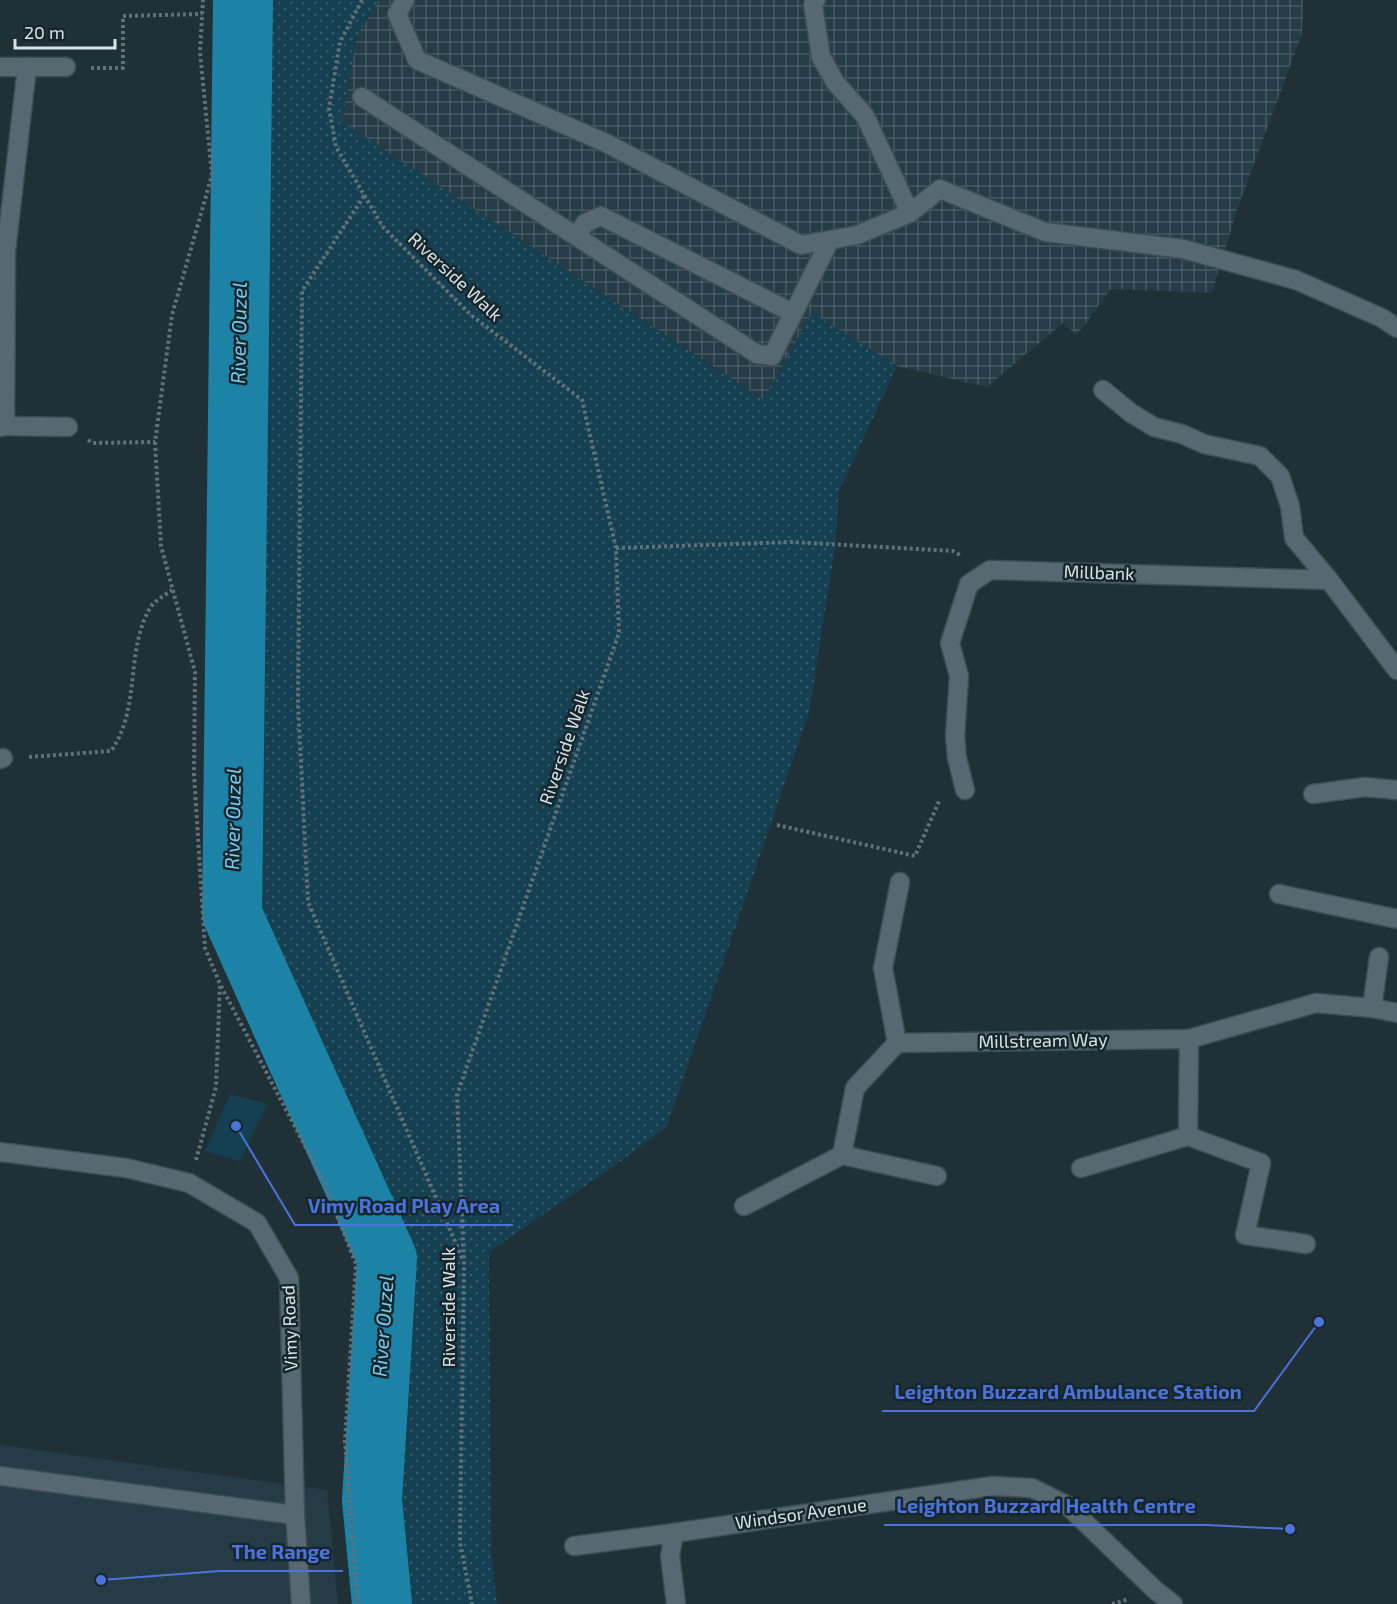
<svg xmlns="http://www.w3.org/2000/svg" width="1397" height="1604" font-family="'Exo 2',sans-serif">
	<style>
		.built { fill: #253c47 }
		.industrial { fill: url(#industrial-grid) }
		.grass { fill: url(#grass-dots) }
		.park { fill: #144051 }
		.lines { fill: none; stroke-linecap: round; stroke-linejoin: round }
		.river { stroke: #1c83a7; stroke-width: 60 }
		.lane-casing { stroke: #3e4d53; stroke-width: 21 }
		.street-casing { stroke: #3e4d53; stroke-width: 21 }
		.path { stroke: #627077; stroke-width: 4; stroke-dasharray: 3 3; stroke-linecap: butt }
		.lane { stroke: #566871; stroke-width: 18 }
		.street { stroke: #566871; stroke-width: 18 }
		.labels { text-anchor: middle; stroke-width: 5; stroke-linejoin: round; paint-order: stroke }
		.street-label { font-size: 18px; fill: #d8e2e7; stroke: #16262d }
		.water-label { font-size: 20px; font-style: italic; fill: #79ccf0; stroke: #16262d }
		.leader { fill: none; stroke: #4c73dc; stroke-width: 2 }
		.callout-dot { fill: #4c73dc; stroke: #16262d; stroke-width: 2 }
		.callout-label { font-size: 20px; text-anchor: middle; font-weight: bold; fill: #4c73dc; stroke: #16262d; stroke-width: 5; stroke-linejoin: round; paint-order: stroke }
	</style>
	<defs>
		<pattern id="industrial-grid" width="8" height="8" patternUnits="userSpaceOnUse" patternTransform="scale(1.5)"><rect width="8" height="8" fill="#253c47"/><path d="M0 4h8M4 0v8" fill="none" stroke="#445862"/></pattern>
		<pattern id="grass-dots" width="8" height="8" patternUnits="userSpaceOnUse" patternTransform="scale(1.5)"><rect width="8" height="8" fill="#144051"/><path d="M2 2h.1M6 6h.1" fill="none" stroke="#355b6a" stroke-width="1.8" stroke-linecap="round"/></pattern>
	</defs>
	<rect width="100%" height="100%" fill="#1f3037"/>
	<path class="built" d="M0 1445 327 1490 338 1604H0Z"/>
	<path class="industrial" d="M379 0H1303L1302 34 1237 210 1212 293 1111 289 1077 335 1063 323 987 387 897 366 812 313 764 400 342 122 357 35Z"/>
	<path class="grass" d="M247 0H379L357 36 342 122 763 400 812 313 897 366 839 491 835 548 809 713 667 1126 620 1162 489 1252 491 1548 497 1604H386L376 1501 393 1258 237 914Z"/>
	<path class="park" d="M230 1094 267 1104 240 1161 205 1151Z"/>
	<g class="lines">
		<path class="river" d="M243 0 232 914 387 1258 372 1500 382 1604"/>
		<g class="lane-casing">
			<g id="lane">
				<path d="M405 0 397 14 417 60 606 143 801 245 857 235 910 213 940 189 1045 232 1183 249 1296 280 1382 318 1397 328"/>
				<path d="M816 0 813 5 821 57 835 82 865 116 910 213"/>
				<path d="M362 97 757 354 772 356 830 240"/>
				<path d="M577 237 585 223 601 216 793 313"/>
				<path d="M1279 894 1397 919"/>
				<path d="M1372 1008 1379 957"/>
				<path d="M1188 1136 1261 1163 1245 1235 1306 1244"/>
				<path d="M0 1476 295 1515"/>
			</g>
		</g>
		<g class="street-casing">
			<g id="street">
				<path d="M0 67H27"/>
				<path d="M1103 390 1131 413 1154 427 1182 434 1204 444 1260 456 1280 476 1290 506 1294 538 1329 580"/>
				<path d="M5 426 68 427"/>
				<path d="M0 427 5 426 6 251 27 67H66"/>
				<path d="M0 759 3 758"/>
				<path d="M965 790 957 758 955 736 959 676 950 643 969 584 990 570 1329 580 1397 670"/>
				<path d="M1313 794 1365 787 1397 790"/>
				<path d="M897 1043 883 968 900 882"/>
				<path d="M0 1152 126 1168 189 1183 257 1223 289 1278 295 1515 301 1604"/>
				<path d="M842 1155 937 1176"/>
				<path d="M1081 1168 1188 1136 1189 1039"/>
				<path d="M744 1206 842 1155 855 1088 897 1043 1189 1039 1316 1003 1372 1008 1397 1013"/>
				<path d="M574 1546 674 1533"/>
				<path d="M676 1604 670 1556 674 1533 992 1486 1032 1488 1068 1506 1155 1590 1173 1604"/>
			</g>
		</g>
		<g class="path">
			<path d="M362 0 340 42 329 108 336 147 383 227 471 315 582 400 616 548 619 633 457 1095 464 1264 460 1542 472 1604"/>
			<path d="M91 68H123V16L202 14"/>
			<path d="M364 196 302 291 298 704 308 902 463 1260"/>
			<path d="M88 440 93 443 155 442"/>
			<path d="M616 548 792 542 953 551 962 556"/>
			<path d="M29 757 111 751C141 709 125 651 150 608 154 601 165 595 172 590"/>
			<path d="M777 825 915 856 940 799"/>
			<path d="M221 986 324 1182 356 1264 345 1441 358 1604"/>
			<path d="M196 1160 216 1087 220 984 205 948 194 774 195 672 161 546 155 442 172 315 212 175 200 52 203 0"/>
			<path d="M1112 1604 1129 1599"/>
		</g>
		<use href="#lane" class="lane"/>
		<use href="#street" class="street"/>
	</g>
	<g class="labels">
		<g class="street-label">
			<text transform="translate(455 277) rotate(43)" y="6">Riverside Walk</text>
			<text transform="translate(1099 573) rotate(2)" y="6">Millbank</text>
			<text transform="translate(565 747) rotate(-71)" y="6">Riverside Walk</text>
			<text transform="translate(1043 1041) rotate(-1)" y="6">Millstream Way</text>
			<text transform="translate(449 1307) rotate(-90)" y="6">Riverside Walk</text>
			<text transform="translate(290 1328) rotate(-92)" y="6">Vimy Road</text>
			<text transform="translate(801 1514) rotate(-8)" y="6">Windsor Avenue</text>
		</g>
		<g class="water-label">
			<text transform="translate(239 333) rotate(-89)" y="7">River Ouzel</text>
			<text transform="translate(233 819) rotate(-89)" y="7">River Ouzel</text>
			<text transform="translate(383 1326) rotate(-86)" y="7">River Ouzel</text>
		</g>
	</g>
	<path class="leader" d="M236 1126L295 1225H513M1319 1322L1254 1411H882M1290 1529L1207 1525H884M101 1580L220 1571H343"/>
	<g class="callout-dot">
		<circle cx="236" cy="1126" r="6"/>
		<circle cx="1319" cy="1322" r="6"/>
		<circle cx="1290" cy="1529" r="6"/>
		<circle cx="101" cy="1580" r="6"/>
	</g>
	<g class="callout-label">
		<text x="404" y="1213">Vimy Road Play Area</text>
		<text x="1068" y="1399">Leighton Buzzard Ambulance Station</text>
		<text x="1046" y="1513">Leighton Buzzard Health Centre</text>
		<text x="281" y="1559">The Range</text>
	</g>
	<path d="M15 39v9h100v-9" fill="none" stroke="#d8e2e7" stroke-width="3"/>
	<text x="24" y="39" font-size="18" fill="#d8e2e7" stroke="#16262d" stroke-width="4.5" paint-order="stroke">20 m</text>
</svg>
